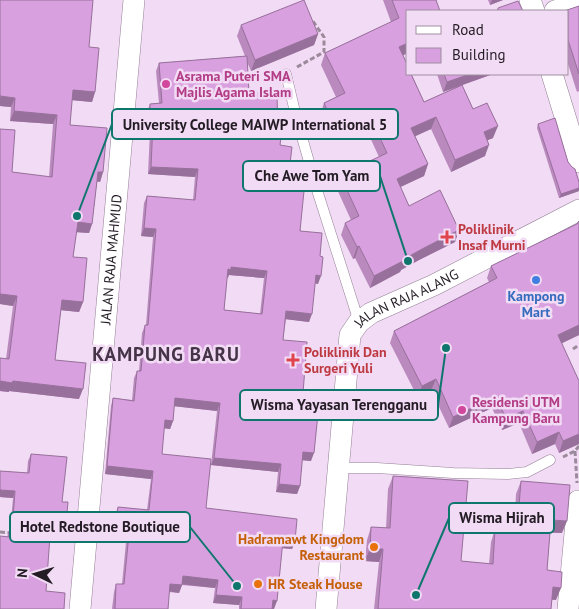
<svg xmlns="http://www.w3.org/2000/svg" width="579" height="609" font-family="'PT Sans',sans-serif">
	<style>
		.lines { fill: none; stroke-linecap: round; stroke-linejoin: round }
		.lane-casing { stroke: #958097; stroke-width: 11 }
		.street-casing { stroke: #958097; stroke-width: 22 }
		.path { stroke: #9b8a9c; stroke-width: 3; stroke-dasharray: 5 2.5; stroke-linecap: butt }
		.lane { stroke: #fff; stroke-width: 10 }
		.street { stroke: #fff; stroke-width: 21 }
		.wall { fill: #ba8abf; fill-rule: evenodd }
		.shaded-wall { fill: #97709b }
		.building { fill: #d8a0de; stroke: #97709b; fill-rule: evenodd }
		.hotel-dot { fill: #d1479c; stroke: #f2dbf4; stroke-width: 2 }
		.health-dot { fill: #e0444e; stroke: #f2dbf4; stroke-width: 2 }
		.shop-dot { fill: #3f7fe0; stroke: #f2dbf4; stroke-width: 2 }
		.food-dot { fill: #e8710a; stroke: #f2dbf4; stroke-width: 2 }
		.labels { text-anchor: middle; stroke-width: 5; stroke-linejoin: round; paint-order: stroke }
		.hotel-label { font-size: 14px; font-weight: bold; fill: #b23c85; stroke: #f2dbf4; text-anchor: start }
		.health-label { font-size: 14px; font-weight: bold; fill: #be3a42; stroke: #f2dbf4; text-anchor: start }
		.street-label { font-size: 14px; fill: #241c25; stroke: #f2dbf4 }
		.shop-label { font-size: 14px; font-weight: bold; fill: #366cbe; stroke: #f2dbf4 }
		.food-label { font-size: 14px; font-weight: bold; fill: #c56008; stroke: #f2dbf4; text-anchor: end }
		.district-label { font-size: 19px; font-weight: bold; letter-spacing: 1px; fill: #453347; stroke: #f2dbf4 }
		.leader { fill: none; stroke: #0f766e; stroke-width: 2 }
		.callout-dot { fill: #0f766e; stroke: #f2dbf4; stroke-width: 2 }
		.callout { fill: #f2dbf4; stroke: #0f766e; stroke-width: 2 }
		.callout-label { font-size: 15px; text-anchor: middle; font-weight: bold; fill: #241c25 }
	</style>
	<rect width="100%" height="100%" fill="#f2dbf4"/>
	<g class="lines">
		<g class="lane-casing">
			<g id="lane">
				<path d="M286 74 296 116 317 190 359 322"/>
				<path d="M338 468H377L453 473 508 474 527 472 550 460"/>
			</g>
		</g>
		<g class="street-casing">
			<g id="street">
				<path d="M530 0 534 11"/>
				<path d="M555 11 579 3"/>
				<path d="M552 74 579 162"/>
				<path id="s1" d="M80 609 134 0"/>
				<path id="s2" d="M326 609 350 335 359 322 371 313 434 285 579 210"/>
				<path d="M568 609 578 501"/>
			</g>
		</g>
		<g class="path">
			<path d="M297 67 324 52V37L312 20"/>
			<path d="M276 136 289 137"/>
			<path d="M573 349 579 345"/>
			<path d="M575 451 577 483"/>
			<path d="M563 457 575 451 579 446"/>
			<path d="M0 532 12 533"/>
			<path d="M45 536 69 538"/>
		</g>
		<use href="#lane" class="lane"/>
		<use href="#street" class="street"/>
	</g>
	<g class="wall">
		<path d="M383 0H437L436 1 403 55 424 102 459 86 443 92 437 74H493L462 85 473 109 493 138 487 140 485 156 451 172 431 129 415 136 428 164 424 176 400 187 409 206 459 230 455 242 419 260 401 270 400 272 370 288 355 258 353 259 341 235 345 223 351 220 336 187 340 175 379 157 368 133 364 135 359 125 331 139 320 115 324 103 336 97 321 65 325 53 391 22Z"/>
		<path d="M488 0H503L490 5Z"/>
		<path d="M579 6V91L577 92 568 64V11Z"/>
		<path d="M241 25 318 34 314 45 251 71 247 62 249 93 278 136 280 145 287 189 318 284 315 283 309 322 286 319 283 340 303 393 311 461 302 460 300 486 297 494 276 492 278 472 211 465 217 411 174 406 173 421 170 429 164 428 162 454 206 508 295 541 292 549 282 548 274 609H239V605L213 603 215 588 182 585 179 593 169 592 168 609H112L114 592 116 584H122L126 542 113 541V538L101 537 102 520 105 512 116 513 118 507 147 510 151 479 105 474 111 406 113 398 132 400 134 378 137 371H139L142 333 145 325H146L153 237 141 236 144 203 147 196 193 200 195 177 148 174 150 130H148L147 112 150 104 159 103 156 71 159 63 245 56 237 36ZM229 275 264 278 260 314 224 310 227 277Z"/>
		<path d="M89 47 95 92 92 102 72 100 70 125 103 172 100 182 97 181 92 224 89 233 76 232 73 257 83 302 79 312 61 310 55 360 79 399 9 391V392L0 391V358L6 359 13 306 0 304V129L12 172 49 177 53 124 10 121 11 107 0 106Z"/>
		<path d="M538 124 568 162 579 182V191L559 198 537 128Z"/>
		<path d="M579 221V335L562 343 579 444 559 453 555 444 532 454 519 423 502 430 492 408 449 428 431 390 418 398 390 343 394 331 489 282 487 278 491 266 577 224Z"/>
		<path d="M31 454 62 502 66 524 64 531 50 530 0 609 7 537 9 531H10L13 498 0 497V471L27 473 28 461Z"/>
		<path d="M393 476 461 561 489 564 491 542 495 529 514 530 516 494 521 481 562 533H550L547 570 556 600H552L551 609H374L379 562 365 561 367 540 371 527 386 528 388 489Z"/>
	</g>
	<g class="shaded-wall">
		<path d="M492 0H503L490 5Z"/>
		<path d="M318 34 314 45 251 71 255 60Z"/>
		<path d="M408 43V53L395 59 399 47Z"/>
		<path d="M470 74H493L443 92 447 82Z"/>
		<path d="M73 90 95 92 92 102 70 100Z"/>
		<path d="M0 96 15 98 11 107 0 106Z"/>
		<path d="M14 111 57 115 53 124 10 121Z"/>
		<path d="M364 113 359 125 331 139 335 127Z"/>
		<path d="M436 117 431 129 407 140 411 128Z"/>
		<path d="M372 121 368 133 364 135 368 123Z"/>
		<path d="M150 122H153L150 130H148Z"/>
		<path d="M498 126 493 138 479 144 484 132Z"/>
		<path d="M489 145 485 156 451 172 455 160Z"/>
		<path d="M428 164 424 176 392 191 397 179Z"/>
		<path d="M151 167 198 169 195 177 148 174Z"/>
		<path d="M98 172H103L100 182 95 181Z"/>
		<path d="M579 188V191L559 198 561 194Z"/>
		<path d="M78 222 92 224 89 233 74 232Z"/>
		<path d="M144 228 156 229 153 237 141 236Z"/>
		<path d="M459 230 455 242 419 260 401 270 400 272 370 288 374 276 424 248Z"/>
		<path d="M359 246 355 258 353 259 357 247Z"/>
		<path d="M231 267 267 271 264 278 229 275 228 278 225 277 228 269Z"/>
		<path d="M316 275 321 276 318 284 313 283Z"/>
		<path d="M0 294 17 296 13 306 0 304Z"/>
		<path d="M62 300 83 302 79 312 59 310Z"/>
		<path d="M286 311 312 314 309 322 284 319Z"/>
		<path d="M579 325V335L554 347 558 335Z"/>
		<path d="M436 379 431 390 418 398 422 386Z"/>
		<path d="M0 381H13L83 389 79 399 9 391V392L0 391Z"/>
		<path d="M496 396 492 408 449 428 453 417Z"/>
		<path d="M175 398 220 403 217 411 172 406Z"/>
		<path d="M523 411 519 423 502 430 506 419Z"/>
		<path d="M165 420 173 421 170 429 162 428Z"/>
		<path d="M559 432 555 444 532 454 537 442Z"/>
		<path d="M579 434V444L559 453 563 441Z"/>
		<path d="M303 452 314 453 311 461 300 460Z"/>
		<path d="M214 458 281 464 278 472 211 465Z"/>
		<path d="M107 466 153 471 151 479 105 474Z"/>
		<path d="M279 484 300 486 297 494 276 492Z"/>
		<path d="M0 490 15 491 13 498 0 497Z"/>
		<path d="M551 520 567 521 562 533 547 532Z"/>
		<path d="M51 522 66 524 64 531 48 529Z"/>
		<path d="M104 529 116 530 113 538 101 537Z"/>
		<path d="M116 533 129 534 126 542 113 541Z"/>
		<path d="M283 540 295 541 292 549 280 548Z"/>
		<path d="M370 549H383L379 562 365 561Z"/>
		<path d="M183 576 218 580 215 588 180 584Z"/>
		<path d="M170 584 182 585 179 593 167 591Z"/>
		<path d="M553 587 561 588 556 600 549 599Z"/>
		<path d="M216 595 242 597 239 605 213 603Z"/>
		<path d="M273 600 277 601 274 609 270 608Z"/>
	</g>
	<g class="building">
		<path d="M0 0H93L89 47 99 48 95 92 73 90 70 125 107 128 103 172H98L92 224 78 222 73 257 87 258 83 302 62 300 55 360 86 363 83 389 13 381 12 383 0 381V358L9 359 17 296 0 294V129L15 130 12 172 52 177 57 115 14 111 15 98 0 96Z"/>
		<path d="M304 0 318 34 255 60 241 25Z"/>
		<path d="M392 0H436L440 11H408V43L399 47 408 66V74H411L424 102 462 85 473 109 487 103 498 126 484 132 489 145 455 160 436 117 411 128 428 164 397 179 409 206 440 190 459 230 424 248 404 259 405 260 374 276 359 246 357 247 345 223 359 216 340 175 387 153 372 121 368 123 364 113 335 127 324 103 345 93 325 53 399 18Z"/>
		<path d="M518 1 523 11H495L498 10V8Z"/>
		<path d="M579 6V74L568 40V11H564Z"/>
		<path d="M247 56 249 93H277L278 136 281 137 280 145 292 147 287 189 304 191 300 231 322 233 320 256 323 257 321 276 316 275 312 314 286 311 283 340 307 342 303 393 320 394 314 453 303 452 300 486 279 484 281 464 214 458 220 403 175 398 173 421 165 420 162 454 211 459 206 508 297 519 295 541 283 540 277 601 273 600 272 609H241L242 597 216 595 218 580 183 576 182 585 170 584 168 609H115L116 584H124L129 534 116 533V530L104 529 105 512 117 513 118 507 149 510 153 471 107 466 113 398 134 401 137 371H141L145 325H148L156 229 144 228 147 196 195 200 198 169 151 167 153 122H150V104L162 103 159 63ZM231 267 267 271 262 314 224 310 228 269 231 270Z"/>
		<path d="M444 74H470L447 82Z"/>
		<path d="M555 118 568 162 572 167 575 169 579 182V188L561 194 538 124Z"/>
		<path d="M579 221V325L558 335 579 381V434L563 441 559 432 537 442 523 411 506 419 496 396 453 417 436 379 422 386 394 331 497 278 491 266 577 224Z"/>
		<path d="M31 454 67 457 62 502H68L66 524 51 522 46 591 65 593 64 609H0V536L9 537V531H12L15 491 0 490V471L29 473Z"/>
		<path d="M393 476 468 481 461 561 493 564 495 529 517 531 521 481 570 485 567 521 551 520 547 570 562 572 561 588 553 587 551 609H378L383 549H370L371 527 390 528Z"/>
	</g>
	<g class="hotel-dot">
		<circle cx="166" cy="84" r="5"/>
		<circle cx="462" cy="410" r="5"/>
	</g>
	<g class="health-dot">
		<path d="M444.5 229.5h5v5h5v5h-5v5h-5v-5h-5v-5h5z"/>
		<path d="M290.5 352.5h5v5h5v5h-5v5h-5v-5h-5v-5h5z"/>
	</g>
	<circle class="shop-dot" cx="536" cy="280" r="5"/>
	<g class="food-dot">
		<circle cx="374" cy="547" r="5"/>
		<circle cx="258" cy="584" r="5"/>
	</g>
	<g class="labels">
		<g class="hotel-label">
			<text x="176" y="81">Asrama Puteri SMA<tspan x="176" dy="16">Majlis Agama Islam</tspan></text>
			<text x="472" y="407">Residensi UTM<tspan x="472" dy="16">Kampung Baru</tspan></text>
		</g>
		<g class="health-label">
			<text x="458" y="234">Poliklinik<tspan x="458" dy="16">Insaf Murni</tspan></text>
			<text x="304" y="357">Poliklinik Dan<tspan x="304" dy="16">Surgeri Yuli</tspan></text>
		</g>
		<g class="street-label">
			<text dy="5" stroke="none"><textPath href="#s1" startOffset="351">JALAN RAJA MAHMUD</textPath></text>
			<text dy="5" stroke="none"><textPath href="#s2" startOffset="344">JALAN RAJA ALANG</textPath></text>
		</g>
		<g class="shop-label">
			<text x="536" y="301">Kampong<tspan x="536" dy="16">Mart</tspan></text>
		</g>
		<g class="food-label">
			<text x="364" y="544">Hadramawt Kingdom<tspan x="364" dy="16">Restaurant</tspan></text>
			<text x="268" y="589" text-anchor="start">HR Steak House</text>
		</g>
		<g class="district-label">
			<text x="166" y="361">KAMPUNG BARU</text>
		</g>
	</g>
	<path class="leader" d="M77 216L112 124M408 261L380 176M446 348L438 405M416 595L449 518M237 586L190 527"/>
	<g class="callout-dot">
		<circle cx="77" cy="216" r="5"/>
		<circle cx="408" cy="261" r="5"/>
		<circle cx="446" cy="348" r="5"/>
		<circle cx="416" cy="595" r="5"/>
		<circle cx="237" cy="586" r="5"/>
	</g>
	<g class="callout">
		<rect x="112" y="109" width="286" height="30" rx="5"/>
		<rect x="243" y="161" width="137" height="30" rx="5"/>
		<rect x="240" y="390" width="198" height="30" rx="5"/>
		<rect x="449" y="503" width="105" height="30" rx="5"/>
		<rect x="10" y="512" width="180" height="30" rx="5"/>
	</g>
	<g class="callout-label">
		<text x="255" y="130">University College MAIWP International 5</text>
		<text x="312" y="181">Che Awe Tom Yam</text>
		<text x="339" y="410">Wisma Yayasan Terengganu</text>
		<text x="502" y="523">Wisma Hijrah</text>
		<text x="100" y="532">Hotel Redstone Boutique</text>
	</g>
	<rect x="406" y="10" width="162" height="65" fill="#f2dbf4" stroke="#a08fa1"/>
	<rect x="416" y="26" width="25" height="8" fill="#ffffff" stroke="#a08fa1"/>
	<text x="452" y="35" font-size="15" fill="#241c25">Road</text>
	<rect x="416" y="48" width="25" height="15" fill="#d8a0de" stroke="#a08fa1"/>
	<text x="452" y="60" font-size="15" fill="#241c25">Building</text>
	<g transform="translate(35 574) rotate(275)" stroke="#f2dbf4" stroke-width="4" paint-order="stroke">
	<path d="M0-4L9 19L0 12L-9 19Z" fill="#241c25"/>
	<text y="-8" font-size="14" font-weight="bold" text-anchor="middle" fill="#241c25">N</text>
	</g>
</svg>
